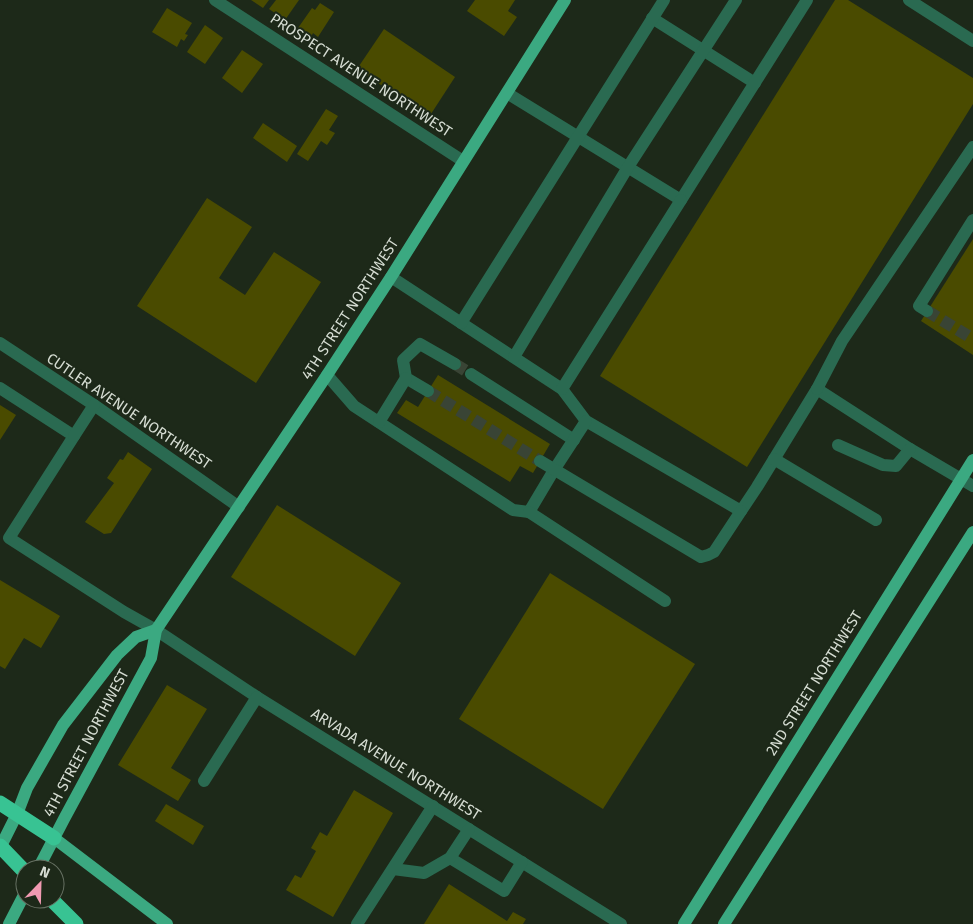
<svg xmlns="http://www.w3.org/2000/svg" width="973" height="924" font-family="'Fira Sans',sans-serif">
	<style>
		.building { fill: #4a4b00 }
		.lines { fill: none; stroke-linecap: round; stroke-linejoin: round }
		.minor-tunnel { stroke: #394435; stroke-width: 12; stroke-dasharray: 12 6; stroke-linecap: butt }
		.minor { stroke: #2a6a51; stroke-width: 12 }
		.major { stroke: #3ba981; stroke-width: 12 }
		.highway { stroke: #38c393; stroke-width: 15 }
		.highway-bridge { stroke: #38c393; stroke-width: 15 }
		.labels { text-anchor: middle; stroke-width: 4; stroke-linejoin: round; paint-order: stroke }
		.street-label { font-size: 15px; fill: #d5dcd2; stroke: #1d2919 }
	</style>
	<rect width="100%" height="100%" fill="#1d2919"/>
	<g class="building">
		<path d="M251 0H269L263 8Z"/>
		<path d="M276 0H299L285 20 269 9Z"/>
		<path d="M475 0H515L508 11 517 17 504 36 467 11Z"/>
		<path d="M835 0H848L973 78V104L747 467 600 376Z"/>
		<path d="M320 3 334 12 318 37 313 33 311 37 298 28 312 8 315 10Z"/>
		<path d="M167 8 192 23 185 34 188 35 184 41 181 39 177 47 152 32Z"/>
		<path d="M205 25 223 38 205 64 187 52Z"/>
		<path d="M384 29 455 77 429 117 357 69Z"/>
		<path d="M242 50 263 64 242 93 222 78Z"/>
		<path d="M326 109 338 116 329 130 335 133 327 145 321 141 308 161 297 154Z"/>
		<path d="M263 123 297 146 287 162 253 138Z"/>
		<path d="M207 198 252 227 219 278 245 295 274 252 321 282 256 383 137 306Z"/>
		<path d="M973 239V355L921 321Z"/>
		<path d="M438 375 550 444 533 473 520 466 510 482 397 413 406 400 418 407Z"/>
		<path d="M0 405 16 415 0 440Z"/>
		<path d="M128 452 152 469 111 533 104 534 85 522 114 483 107 478 120 459 123 460Z"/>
		<path d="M277 505 401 583 355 656 231 577Z"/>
		<path d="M550 573 695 664 603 809 459 719Z"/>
		<path d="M0 580 60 616 41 648 24 638 5 669 0 666Z"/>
		<path d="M167 685 207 709 171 768 191 780 178 801 118 765Z"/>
		<path d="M354 790 393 813 333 917 286 890 295 875 301 878 316 851 311 848 320 832 327 836Z"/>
		<path d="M166 804 204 826 193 845 155 821Z"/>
		<path d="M449 884 507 921 513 912 526 919 523 924H424Z"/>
	</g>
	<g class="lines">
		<g class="minor-tunnel">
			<path d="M927 311 973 339"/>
			<path d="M455 364 471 374"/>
			<path d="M428 391 540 461"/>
		</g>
		<g class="minor">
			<path d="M215 0 463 161"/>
			<path d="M909 0 973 41"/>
			<path d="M652 18 755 83"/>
			<path d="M507 93 681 200 807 0"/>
			<path d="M391 277 562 389 586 421 741 511 757 487 817 389 910 449 973 486"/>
			<path d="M927 311 919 306 973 220"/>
			<path d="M461 323 664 0"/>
			<path d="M0 343 94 405 239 507"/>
			<path d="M514 357 628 167 736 0"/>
			<path d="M471 374 574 440"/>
			<path d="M327 375 354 406 513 510 529 512 554 470 586 421"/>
			<path d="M0 388 74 436 9 538 124 612 156 630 257 697 621 924"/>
			<path d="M562 389 681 200"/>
			<path d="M817 389 842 341 973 147"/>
			<path d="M428 391 406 378 403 360 420 344 455 364"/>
			<path d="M379 422 406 378"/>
			<path d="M74 436 94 405"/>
			<path d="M838 445 883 465 896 466 910 449"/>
			<path d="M774 459 876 520"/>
			<path d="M540 461 701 557 708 555 714 552 741 511"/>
			<path d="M529 512 665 601"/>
			<path d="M204 781 257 697"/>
			<path d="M450 858 504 891 522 862"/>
			<path d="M393 869 424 873 450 858 469 829"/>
			<path d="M357 924 433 806"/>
		</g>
		<g class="major">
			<path d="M54 838 167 924"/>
			<path d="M0 848 17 814 27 788 63 725 117 655 136 637 156 630"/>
			<path d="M38 869 64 819 151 658 156 630 327 375 391 277 565 0"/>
			<path d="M9 924 25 893"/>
			<path d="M684 924 973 460"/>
			<path d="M724 924 973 532"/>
		</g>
		<g class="highway">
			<path d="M0 803 54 838"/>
			<path d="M51 899 76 924"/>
		</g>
		<path class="highway-bridge" d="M0 846 25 872"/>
	</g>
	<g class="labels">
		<g class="street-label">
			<text transform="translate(361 75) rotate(33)" y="5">PROSPECT AVENUE NORTHWEST</text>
			<text transform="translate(350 309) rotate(-57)" y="5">4TH STREET NORTHWEST</text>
			<text transform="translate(129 411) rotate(34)" y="5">CUTLER AVENUE NORTHWEST</text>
			<text transform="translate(814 683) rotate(-58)" y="5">2ND STREET NORTHWEST</text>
			<text transform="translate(86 743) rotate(-62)" y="5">4TH STREET NORTHWEST</text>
			<text transform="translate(396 764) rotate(32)" y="5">ARVADA AVENUE NORTHWEST</text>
		</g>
	</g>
	<g transform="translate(40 884) rotate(23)"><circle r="24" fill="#1d2919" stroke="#677163"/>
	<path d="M0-4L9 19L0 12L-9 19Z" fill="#f19ab2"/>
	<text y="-8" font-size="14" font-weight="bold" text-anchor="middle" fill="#d5dcd2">N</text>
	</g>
</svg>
